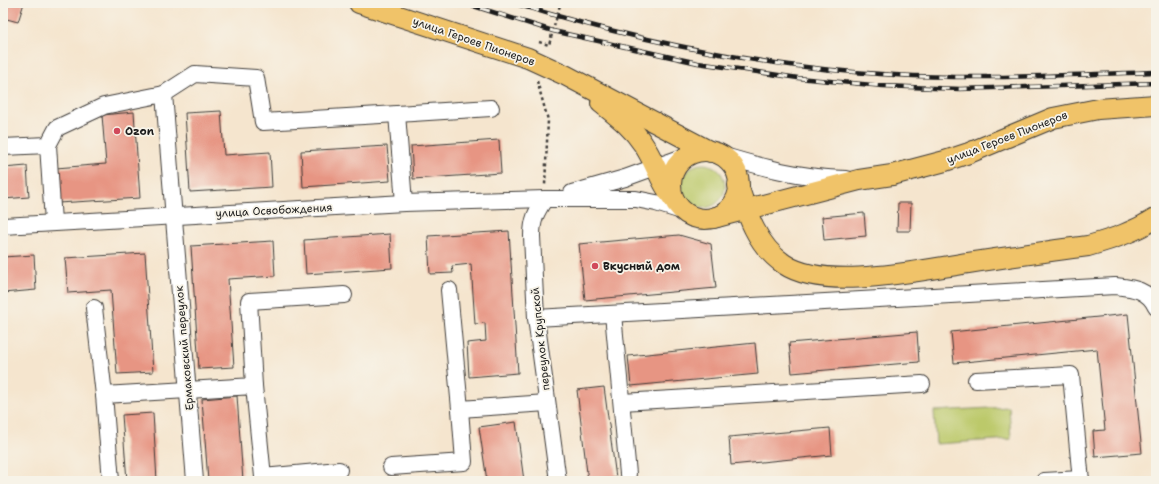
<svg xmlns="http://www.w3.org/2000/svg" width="1159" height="484" font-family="'Shantell Sans',sans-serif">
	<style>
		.green { fill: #bcc96b; stroke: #6c7244 }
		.building { fill: #e79583 }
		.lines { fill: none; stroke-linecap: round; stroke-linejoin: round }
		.minor-casing { stroke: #3d3a37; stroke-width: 18 }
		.major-casing { stroke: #3d3a37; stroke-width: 22 }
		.path { stroke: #3d3a37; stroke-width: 2.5; stroke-dasharray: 3 3; stroke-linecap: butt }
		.minor { stroke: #fff; stroke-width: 16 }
		.major { stroke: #f0c369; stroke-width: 20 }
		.rail-casing { stroke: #1c1c1c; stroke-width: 4.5 }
		.rail { stroke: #f7f3e8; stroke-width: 3; stroke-dasharray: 9; stroke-linecap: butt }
		.poi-dot { fill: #d1495b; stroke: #f7f3e8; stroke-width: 1.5 }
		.labels { text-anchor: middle; stroke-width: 3.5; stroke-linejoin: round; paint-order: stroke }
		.street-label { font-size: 11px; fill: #1c1c1c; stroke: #f7f3e8 }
		.poi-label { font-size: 11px; font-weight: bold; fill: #1c1c1c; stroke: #f7f3e8; text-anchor: start }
	</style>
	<rect width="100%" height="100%" fill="#f7f3e8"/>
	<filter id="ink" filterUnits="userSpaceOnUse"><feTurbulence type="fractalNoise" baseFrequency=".025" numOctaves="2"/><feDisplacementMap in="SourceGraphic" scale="8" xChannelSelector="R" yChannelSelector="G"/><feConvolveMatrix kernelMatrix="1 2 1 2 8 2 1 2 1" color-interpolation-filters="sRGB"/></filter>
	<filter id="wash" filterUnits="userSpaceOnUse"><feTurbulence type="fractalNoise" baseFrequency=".012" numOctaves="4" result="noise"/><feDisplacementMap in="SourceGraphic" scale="16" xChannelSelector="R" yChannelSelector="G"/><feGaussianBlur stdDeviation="0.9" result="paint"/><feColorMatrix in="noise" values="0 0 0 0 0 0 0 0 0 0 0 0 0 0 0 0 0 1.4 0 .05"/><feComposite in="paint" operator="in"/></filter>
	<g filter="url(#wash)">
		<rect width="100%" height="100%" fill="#f5e5ce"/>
		<g class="green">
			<circle cx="703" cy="186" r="22"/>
			<path d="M1009 407 1011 439 936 444 934 411Z"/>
		</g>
		<g id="blocks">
			<g class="building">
				<path d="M3 3H24L18 22 3 18Z"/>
				<path d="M221 111 224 155 270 152 272 187 190 192 185 113Z"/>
				<path d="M134 112 140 198 58 203 56 168 106 164 102 115Z"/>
				<path d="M499 140 501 173 413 179 411 146Z"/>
				<path d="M387 146 390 181 303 187 301 151Z"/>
				<path d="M27 166 29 197 3 199V168Z"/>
				<path d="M898 203H911L910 231H897Z"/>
				<path d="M864 213 866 236 824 240 822 217Z"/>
				<path d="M509 231 518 373 469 377 467 343 486 341 485 323 475 324 471 264 452 266 453 273 430 274 428 236Z"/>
				<path d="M390 234 392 268 306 274 304 240Z"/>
				<path d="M679 235 711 244 716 288 585 300 579 244Z"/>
				<path d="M273 241 275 276 228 279 234 367 199 369 191 246Z"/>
				<path d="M145 253 153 372 117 374 111 290 68 293 65 258Z"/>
				<path d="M34 255 36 290 3 293V257Z"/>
				<path d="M1128 314 1142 453 1095 457 1093 431 1105 430 1097 349 954 363 951 332Z"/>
				<path d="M917 332 919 362 792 373 789 343Z"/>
				<path d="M755 343 758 374 631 386 628 356Z"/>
				<path d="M604 387 616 478 588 481 577 390Z"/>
				<path d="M237 396 243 481H208L202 399Z"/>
				<path d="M153 413 157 481H127L122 415Z"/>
				<path d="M516 422 524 481H487L479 427Z"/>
				<path d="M830 428 832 455 731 465 729 437Z"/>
				<path d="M461 477 462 481H436V480Z"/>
			</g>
		</g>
	</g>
	<g filter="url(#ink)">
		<use href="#blocks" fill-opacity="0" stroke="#3d3a37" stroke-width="1"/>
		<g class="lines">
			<g class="minor-casing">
				<g id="minor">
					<path d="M3 147 48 145"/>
					<path d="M718 154C761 167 801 178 846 179"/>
					<path d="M572 193 625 178 694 153"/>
					<path d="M545 199C536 212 532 220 532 236L536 318 558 481"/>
					<path d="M404 203 397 114 491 108"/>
					<path d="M53 222 48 145 57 128 104 106 164 94"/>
					<path d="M3 226 404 203 545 199H636L656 203 685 212"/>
					<path d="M449 290 460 409 547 403"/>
					<path d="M94 308 104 395 254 386 263 477 339 470"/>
					<path d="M613 314 628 474"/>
					<path d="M536 318 1115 286C1132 288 1148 289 1156 307"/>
					<path d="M976 380 1071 375 1081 481"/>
					<path d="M254 386 249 301 344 295"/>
					<path d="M104 395 111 481"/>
					<path d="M622 402 922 384"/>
					<path d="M391 467 464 462 460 409"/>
					<path d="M195 481 164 94 195 74 256 78 263 122 397 114"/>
					<path d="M1044 481 1081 479"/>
				</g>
			</g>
			<g class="major-casing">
				<g id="major">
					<path d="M359 3 528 58 565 75 711 152"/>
					<path d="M601 103C617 116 632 127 643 144 655 161 659 180 673 198"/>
					<circle cx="705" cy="185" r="34"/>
					<path d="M738 185C747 214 757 246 784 264 825 292 921 270 968 263 1008 257 1048 251 1088 246 1113 239 1134 232 1156 218"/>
					<path d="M713 218 859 180 892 175 945 161 969 153 1053 118 1098 109 1156 105"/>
				</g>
			</g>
			<g class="path">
				<path d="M539 42 549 45 560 5 551 3"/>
				<path d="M537 81 548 120 545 185"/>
			</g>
			<use href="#minor" class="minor"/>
			<use href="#major" class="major"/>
			<g class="rail-casing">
				<g id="rail">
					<path d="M464 3 553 31 698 63 798 78 883 86 960 89 1156 83"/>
					<path d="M513 3C637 41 765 68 895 75 982 80 1069 75 1156 72"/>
				</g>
			</g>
			<use href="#rail" class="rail"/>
		</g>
	</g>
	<g class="poi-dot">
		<circle cx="117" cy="131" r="4"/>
		<circle cx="595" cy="266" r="4"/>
	</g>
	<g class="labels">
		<g class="street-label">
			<text transform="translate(474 41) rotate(19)" y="4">улица Героев Пионеров</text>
			<text transform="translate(1007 137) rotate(-21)" y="4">улица Героев Пионеров</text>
			<text transform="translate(274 210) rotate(-3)" y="4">улица Освобождения</text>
			<text transform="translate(540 339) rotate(-96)" y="4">переулок Крупской</text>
			<text transform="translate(184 348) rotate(-95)" y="4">Ермаковский переулок</text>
		</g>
		<g class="poi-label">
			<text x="125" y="135">Ozon</text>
			<text x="603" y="270">Вкусный дом</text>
		</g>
	</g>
	<rect width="1159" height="484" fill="none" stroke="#f7f3e8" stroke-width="16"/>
</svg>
